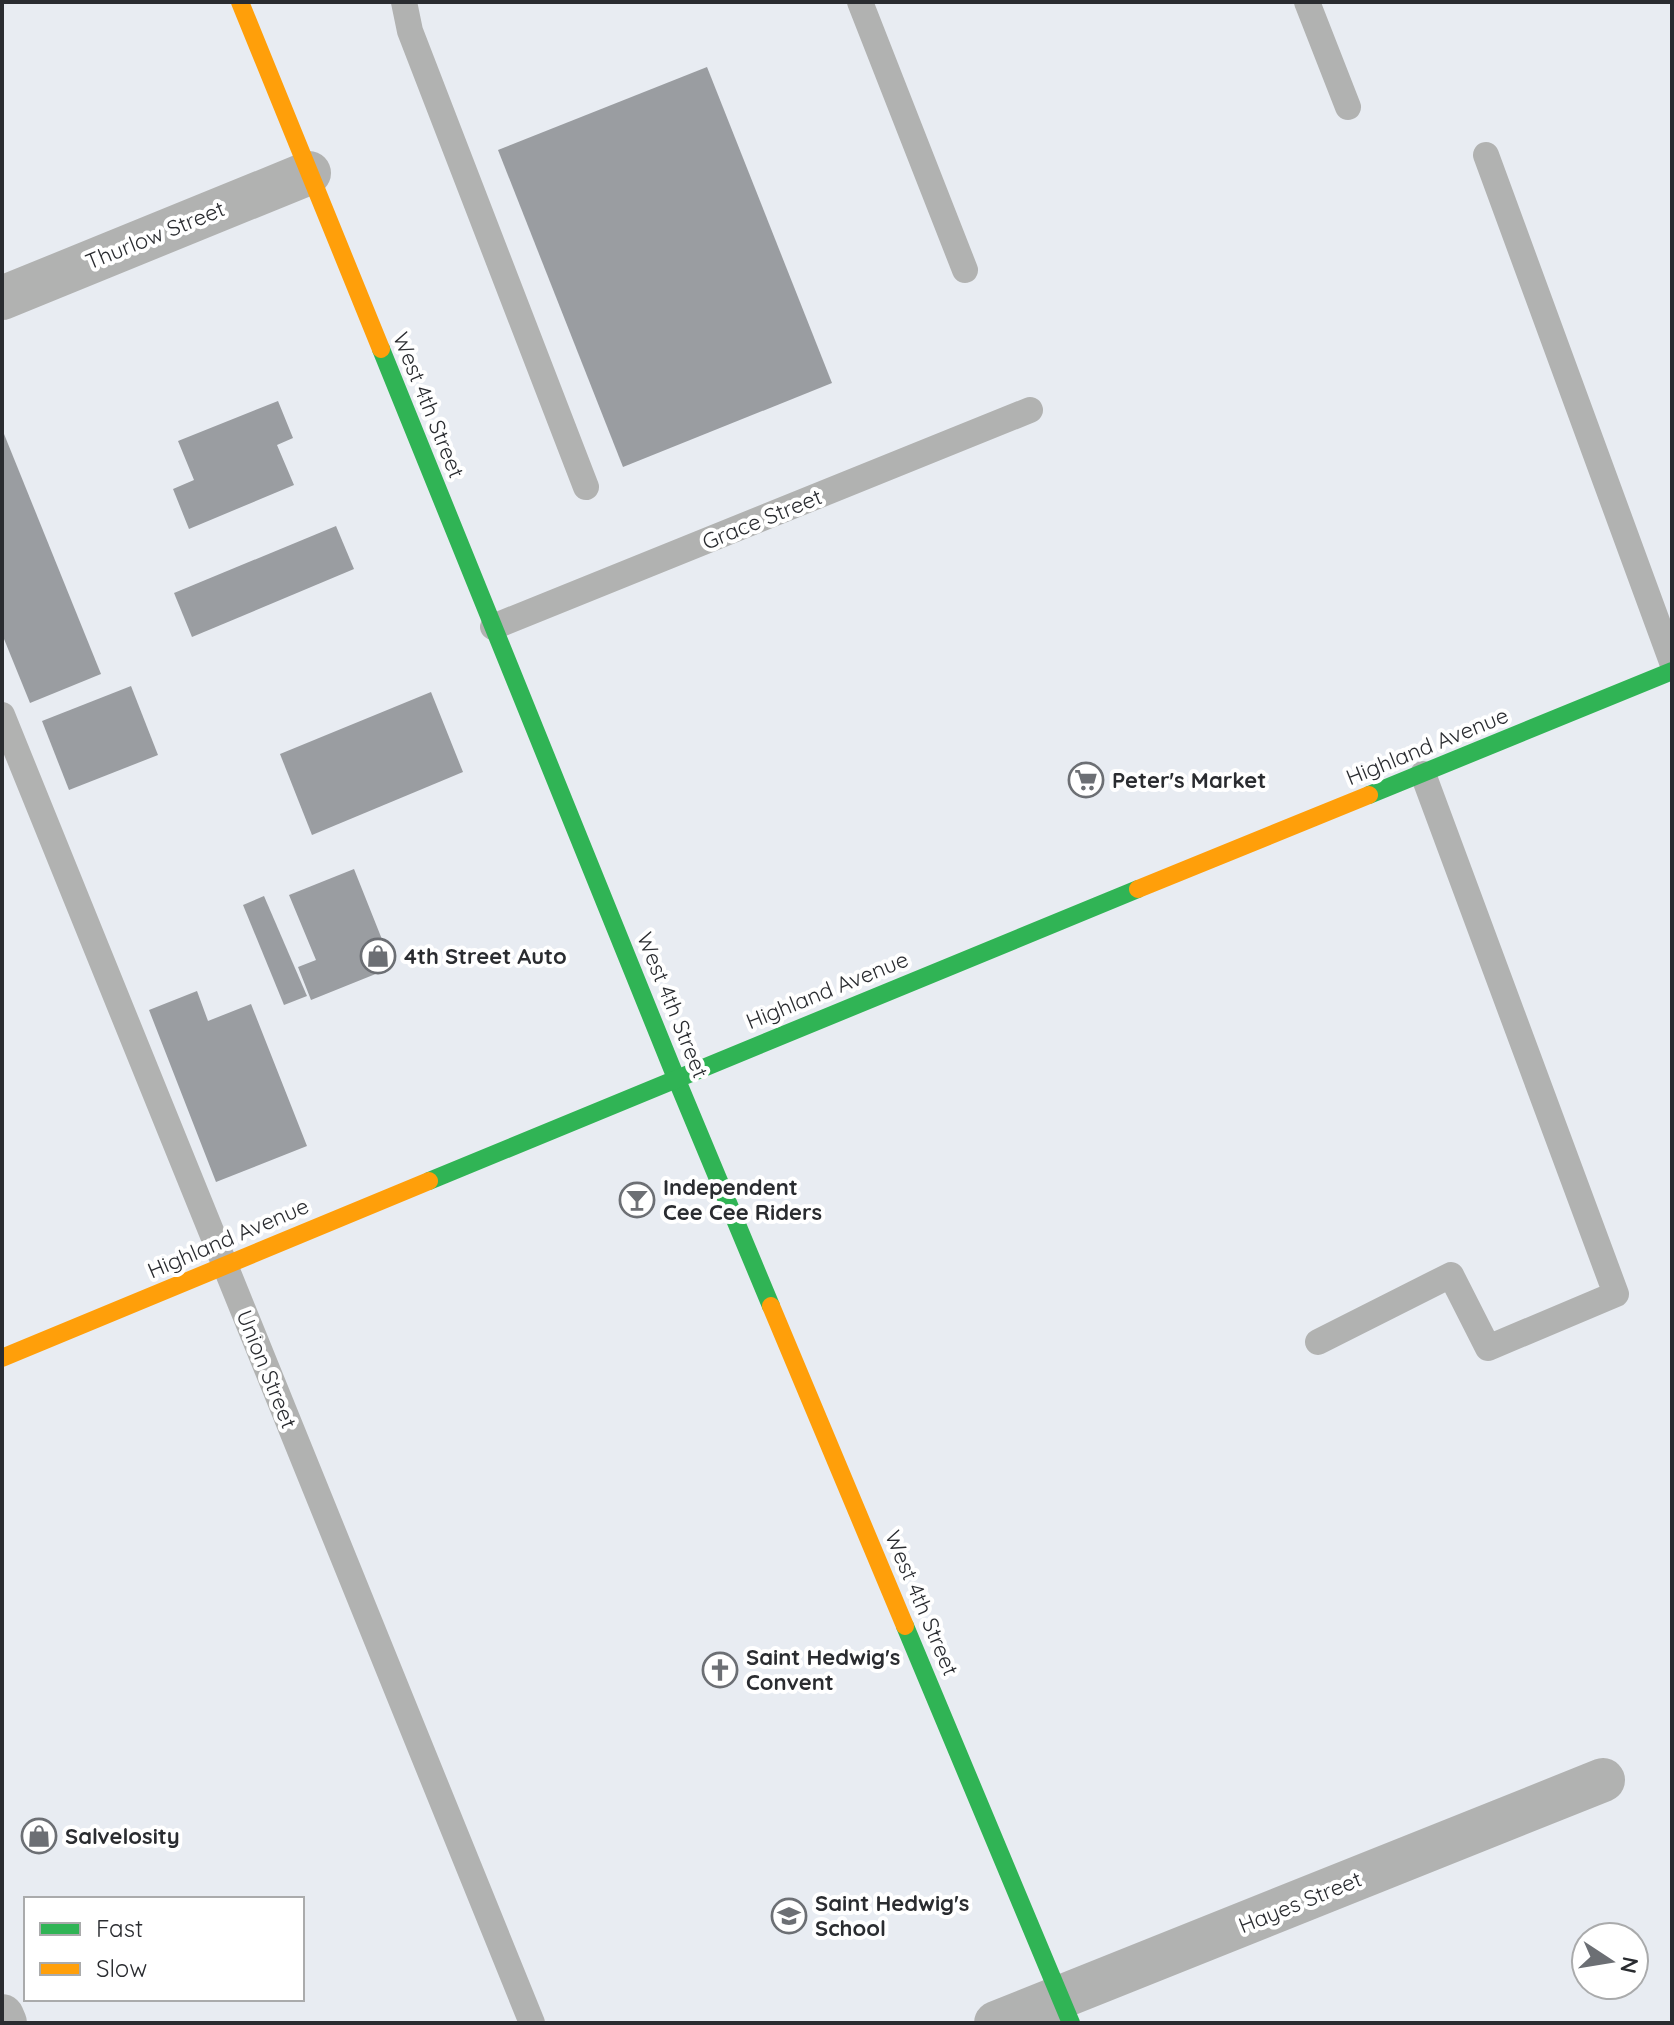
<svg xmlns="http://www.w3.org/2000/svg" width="1674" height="2025" font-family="Quicksand,sans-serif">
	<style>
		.building { fill: #9a9da1 }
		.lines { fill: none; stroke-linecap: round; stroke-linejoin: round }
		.lane { stroke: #b1b2b1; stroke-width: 26 }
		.street { stroke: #b1b2b1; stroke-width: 44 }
		.fast { stroke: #30b455; stroke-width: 18 }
		.slow { stroke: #ff9f0a; stroke-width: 18 }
		.labels { text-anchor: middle; stroke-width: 8; stroke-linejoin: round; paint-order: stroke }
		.street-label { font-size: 22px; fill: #2a2c30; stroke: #fff }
		.poi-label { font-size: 22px; font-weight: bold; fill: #2a2c30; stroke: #fff; text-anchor: start }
	</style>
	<rect width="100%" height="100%" fill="#e8ecf2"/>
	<g class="building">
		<path d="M707 67 832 383 623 467 498 150Z"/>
		<path d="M278 401 293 438 277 445 294 485 189 529 173 489 194 480 178 441Z"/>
		<path d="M2 429 101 674 30 703 2 634Z"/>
		<path d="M336 526 354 569 192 637 174 593Z"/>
		<path d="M131 686 158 755 69 790 42 721Z"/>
		<path d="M431 692 463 772 312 835 280 754Z"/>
		<path d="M354 869 393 967 311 1000 298 967 316 960 289 895Z"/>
		<path d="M264 896 307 996 284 1005 243 905Z"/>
		<path d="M197 991 208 1021 251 1004 307 1146 216 1182 149 1010Z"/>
	</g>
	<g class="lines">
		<g class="lane">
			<path d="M404 2 410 31 586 487"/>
			<path d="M860 2 965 270"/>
			<path d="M1307 2 1348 107"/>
			<path d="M1486 155 1672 662"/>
			<path d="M493 627 1030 410"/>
			<path d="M2 715 532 2023"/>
			<path d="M1318 1342 1451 1275 1488 1348 1616 1294 1423 774"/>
		</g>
		<g class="street">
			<path d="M2 298 309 173"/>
			<path d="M2 2016 5 2023"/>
			<path d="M996 2023 1603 1780"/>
		</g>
		<g class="fast">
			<path d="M381 349 676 1078 771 1306"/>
			<path d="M1369 795 1672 671"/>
			<path d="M429 1181 1138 889"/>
			<path d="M905 1626 1071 2023"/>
		</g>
		<g class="slow">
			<path d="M240 2 381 349"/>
			<path d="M1138 889 1369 795"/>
			<path d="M771 1306 905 1626"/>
			<path d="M2 1358 429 1181"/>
		</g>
	</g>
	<defs>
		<g id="supermarket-ring" transform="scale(1.8)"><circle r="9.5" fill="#fff" stroke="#6c6f74" stroke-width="1.5"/><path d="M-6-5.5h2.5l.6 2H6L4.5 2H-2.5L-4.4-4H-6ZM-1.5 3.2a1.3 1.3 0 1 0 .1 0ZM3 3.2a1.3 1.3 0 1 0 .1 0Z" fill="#6c6f74"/></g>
		<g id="shop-ring" transform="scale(1.8)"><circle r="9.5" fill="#fff" stroke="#6c6f74" stroke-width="1.5"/><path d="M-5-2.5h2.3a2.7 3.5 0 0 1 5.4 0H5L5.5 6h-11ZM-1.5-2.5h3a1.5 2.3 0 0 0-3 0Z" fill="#6c6f74"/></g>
		<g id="bar-ring" transform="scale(1.8)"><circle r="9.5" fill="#fff" stroke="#6c6f74" stroke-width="1.5"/><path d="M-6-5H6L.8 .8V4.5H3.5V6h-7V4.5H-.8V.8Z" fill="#6c6f74"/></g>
		<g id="church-ring" transform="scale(1.8)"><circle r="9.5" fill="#fff" stroke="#6c6f74" stroke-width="1.5"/><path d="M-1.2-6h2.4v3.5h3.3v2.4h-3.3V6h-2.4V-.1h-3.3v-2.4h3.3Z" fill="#6c6f74"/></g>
		<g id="school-ring" transform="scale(1.8)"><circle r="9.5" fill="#fff" stroke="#6c6f74" stroke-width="1.5"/><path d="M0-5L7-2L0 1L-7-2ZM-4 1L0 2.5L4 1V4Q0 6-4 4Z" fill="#6c6f74"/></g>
	</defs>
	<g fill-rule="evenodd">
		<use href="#supermarket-ring" x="1086" y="780"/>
		<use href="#shop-ring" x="378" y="956"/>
		<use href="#bar-ring" x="637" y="1200"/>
		<use href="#church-ring" x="720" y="1670"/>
		<use href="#shop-ring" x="39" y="1836"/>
		<use href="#school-ring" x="789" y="1916"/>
	</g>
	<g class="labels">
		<g class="street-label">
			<text transform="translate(155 235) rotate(-22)" y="8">Thurlow Street</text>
			<text transform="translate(429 405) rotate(68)" y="8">West 4th Street</text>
			<text transform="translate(762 519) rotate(-22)" y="8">Grace Street</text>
			<text transform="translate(1427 746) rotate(-22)" y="8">Highland Avenue</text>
			<text transform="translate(827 990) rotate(-22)" y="8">Highland Avenue</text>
			<text transform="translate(673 1005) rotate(68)" y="8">West 4th Street</text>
			<text transform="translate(228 1238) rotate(-23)" y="8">Highland Avenue</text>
			<text transform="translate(267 1369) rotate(68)" y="8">Union Street</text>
			<text transform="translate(922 1603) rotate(67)" y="8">West 4th Street</text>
			<text transform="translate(1300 1902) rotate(-22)" y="8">Hayes Street</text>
		</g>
		<g class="poi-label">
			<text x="1112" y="788">Peter's Market</text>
			<text x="404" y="964">4th Street Auto</text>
			<text x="663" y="1195">Independent<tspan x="663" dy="25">Cee Cee Riders</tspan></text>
			<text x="746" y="1665">Saint Hedwig's<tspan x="746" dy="25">Convent</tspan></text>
			<text x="65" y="1844">Salvelosity</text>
			<text x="815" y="1911">Saint Hedwig's<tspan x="815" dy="25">School</tspan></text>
		</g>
	</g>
	<rect width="1674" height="2025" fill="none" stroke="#2a2c30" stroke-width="8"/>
	<rect x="24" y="1897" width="280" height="104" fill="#ffffff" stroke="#aaabac" stroke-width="2"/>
	<rect x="40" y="1923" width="40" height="12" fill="#30b455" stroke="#aaabac" stroke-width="2"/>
	<text x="96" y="1937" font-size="24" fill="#2a2c30">Fast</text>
	<rect x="40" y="1963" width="40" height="12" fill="#ff9f0a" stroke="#aaabac" stroke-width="2"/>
	<text x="96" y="1977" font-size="24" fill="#2a2c30">Slow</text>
	<g transform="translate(1610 1961) rotate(102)"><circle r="38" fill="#ffffff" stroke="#aaabac" stroke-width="2"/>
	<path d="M0-6L14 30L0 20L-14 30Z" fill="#6c6f74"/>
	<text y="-12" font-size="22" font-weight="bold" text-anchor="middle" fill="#2a2c30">N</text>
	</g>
</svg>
